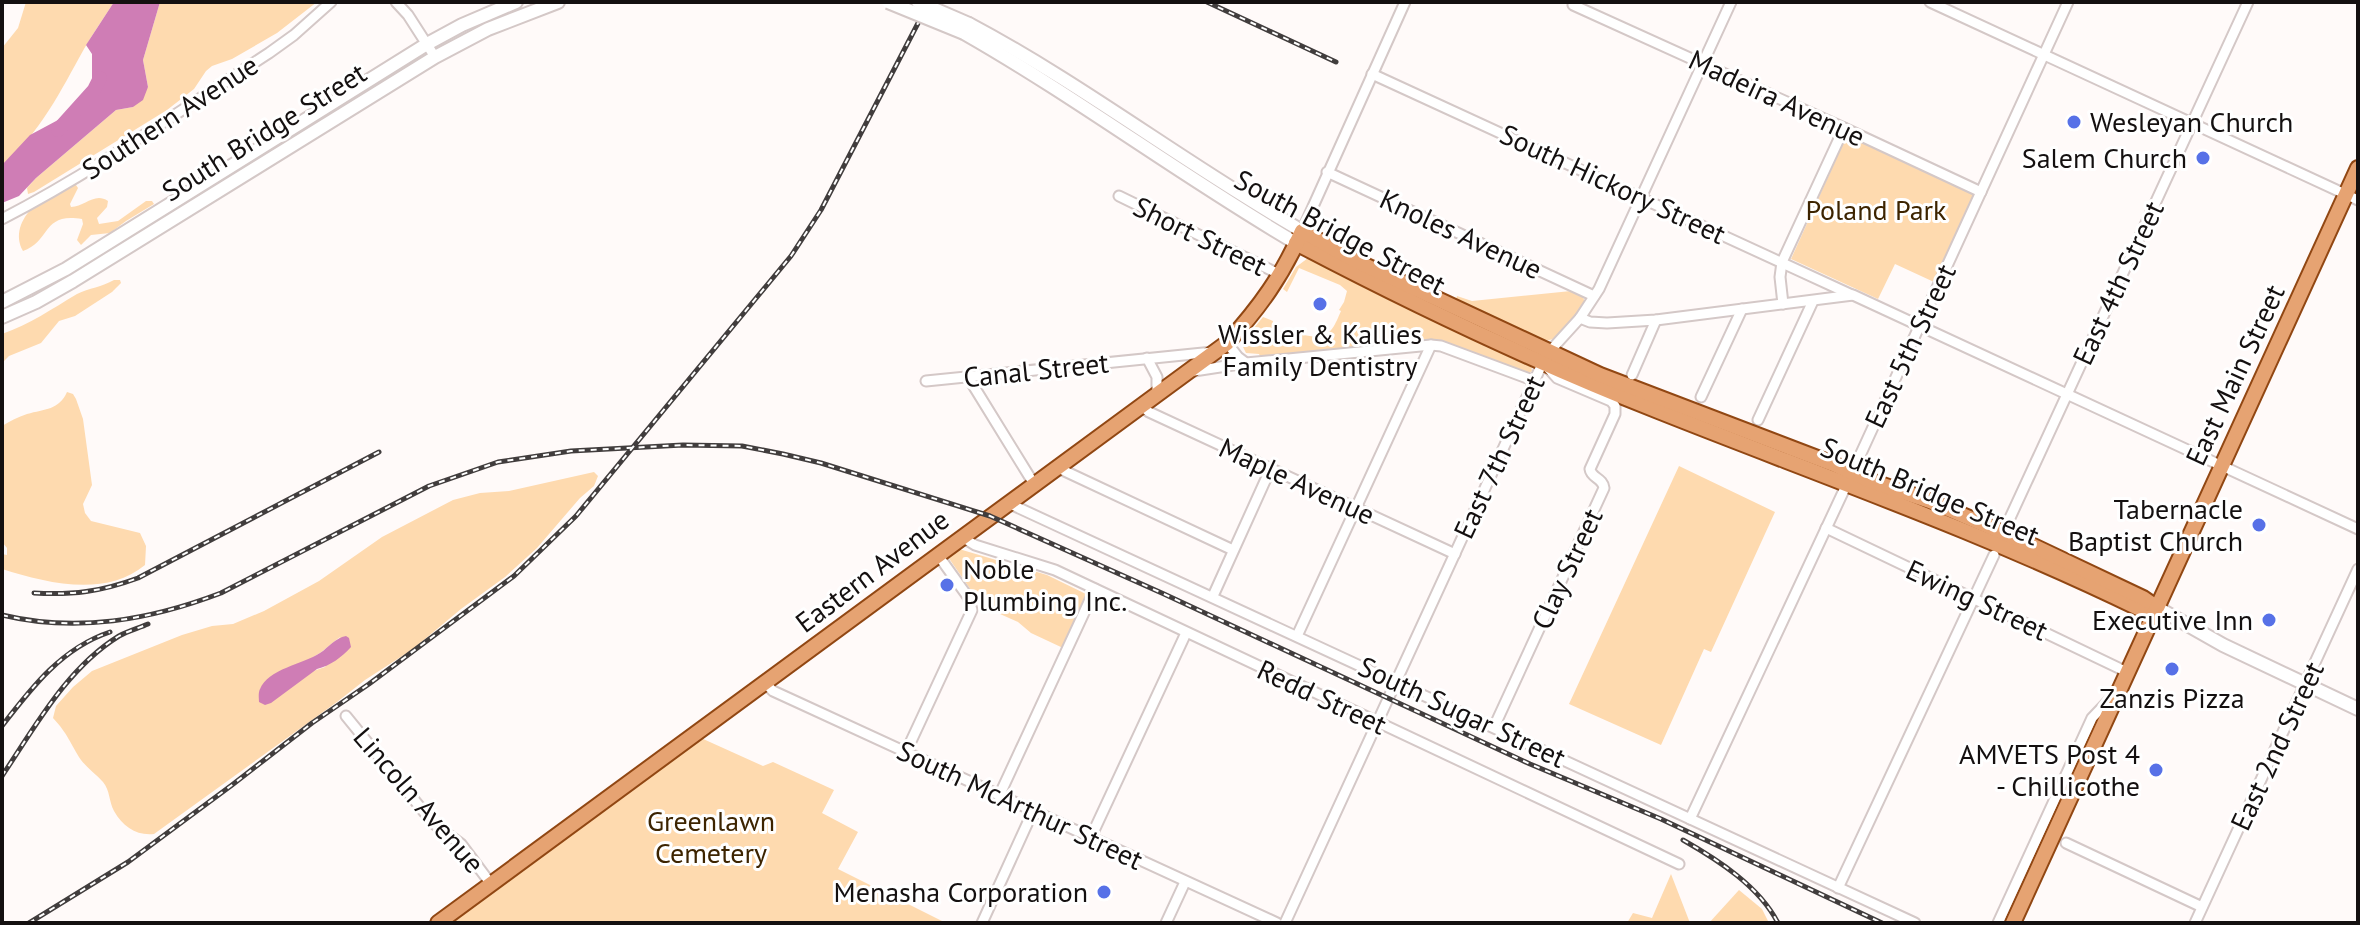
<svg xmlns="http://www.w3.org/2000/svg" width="2360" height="925" font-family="'PT Sans',sans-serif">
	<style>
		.green { fill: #fedaaf; fill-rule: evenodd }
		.water { fill: #cf7db5 }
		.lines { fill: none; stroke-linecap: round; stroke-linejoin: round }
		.river { stroke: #cf7db5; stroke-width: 14 }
		.street-casing { stroke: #d4c8c7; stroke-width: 13 }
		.secondary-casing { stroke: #d4c8c7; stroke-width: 16 }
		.primary-casing { stroke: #914713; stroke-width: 18 }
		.street { stroke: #fff; stroke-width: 9 }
		.secondary { stroke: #fff; stroke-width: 12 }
		.primary { stroke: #e6a372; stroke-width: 14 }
		.rail-casing { stroke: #413d3d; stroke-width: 5 }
		.rail { stroke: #fff; stroke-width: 2; stroke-dasharray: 6; stroke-linecap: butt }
		.secondary-bridge-casing { stroke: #d4c8c7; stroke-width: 16; stroke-linecap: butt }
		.secondary-bridge { stroke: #fff; stroke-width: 12 }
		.poi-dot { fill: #5771e7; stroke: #fff; stroke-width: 3 }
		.labels { text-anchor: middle; stroke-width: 6; stroke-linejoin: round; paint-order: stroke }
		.street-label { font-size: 28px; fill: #141010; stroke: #fff }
		.poi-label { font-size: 28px; fill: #141010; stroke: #fff; text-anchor: end }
		.park-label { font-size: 28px; fill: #3d2400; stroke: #fff }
	</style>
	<rect width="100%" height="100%" fill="#fffaf9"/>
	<g class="green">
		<path d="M26 2H114C104 18 93 33 84 49 60 92 41 132 2 165V48L18 28Z"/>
		<path d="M160 2H317L277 33 232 59 212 66 206 71 194 89 167 110 34 192 28 194 27 188 36 178 116 110 133 107 148 87 143 60Z"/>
		<path d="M1847 135 1974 195 1934 282 1895 264 1878 299 1791 259Z"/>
		<path d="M76 185 78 188 70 204 71 207C85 207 94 192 108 201L107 207 97 218 99 224 118 221 146 201H152L154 204 126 221 110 233 91 235 81 245 77 240 83 224 82 219C42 212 51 241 23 251 6 220 48 188 76 185Z"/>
		<path d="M1308 258 1531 364 1532 371 1528 374 1432 339 1260 356 1259 354 1246 353 1243 347 1245 339 1263 317 1273 321 1272 330 1316 337C1332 336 1335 324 1341 311L1339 310 1344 302 1347 291 1340 285 1299 268 1287 292 1283 289 1296 267Z"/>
		<path d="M114 280H120L121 283 112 292 75 316 59 321 41 343 9 356 2 363V334C30 324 52 309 77 294 89 288 102 287 114 280Z"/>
		<path d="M1571 291 1583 296 1585 304C1573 318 1561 344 1541 340L1455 302 1457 296 1472 301Z"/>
		<path d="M67 392 73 394 76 399 83 419 92 485 83 504 85 513 91 521 140 533 146 546 145 565C105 598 47 583 2 569V554L7 555V548L2 542V426C10 421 18 417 27 414 45 409 59 410 67 392Z"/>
		<path d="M1679 466 1775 512 1711 652 1704 649 1661 745 1569 704Z"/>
		<path d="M594 472 598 476 594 486 580 498 537 548 505 577 461 609 413 649 365 680 337 702 154 834C137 836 123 827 114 811 109 802 110 790 103 782 96 774 87 768 81 760 70 743 68 734 53 718L56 706 73 687 92 671 182 635 212 626 233 624 264 611 319 581 382 537 453 500 480 493 509 491ZM340 637 325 667 260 689C280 666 297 668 320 653 327 648 333 642 340 637Z"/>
		<path d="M959 549 1047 575 1088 595 1063 648 1031 633 1018 622 982 606 948 557Z"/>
		<path d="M701 738 763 766 773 762 834 790 822 813 858 832 838 869 942 921 940 923H452Z"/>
		<path d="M1671 874 1690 923H1627L1633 913 1652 918Z"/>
		<path d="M1739 890 1762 909 1769 923H1709Z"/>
	</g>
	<g class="water">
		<path d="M114 2H160L143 60 148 87 143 100 133 107 116 110 36 178 19 196 2 203V165L30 135 58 120 77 113 92 95V54L86 45Z"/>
		<path d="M346 636 349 638 351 647C342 657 330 666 317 669L271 703 265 705 259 702C259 698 258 693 260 689 268 669 303 664 320 653 329 647 335 638 346 636Z"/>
	</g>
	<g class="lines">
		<path class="river" d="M58 130 94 90 100 78"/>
		<g class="street-casing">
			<g id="street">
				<path d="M396 2 408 15 435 57"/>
				<path d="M1930 2 2358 200"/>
				<path d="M1573 5 1844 128 1981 192"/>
				<path d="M1372 74 1852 295"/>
				<path d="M1327 172 1594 296"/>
				<path d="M1119 196 1281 275"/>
				<path d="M2 219C95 171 181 110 269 53L294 35 331 2"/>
				<path d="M1302 231 1405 2"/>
				<path d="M1783 304 1780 277 1782 262 1844 128"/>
				<path d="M1580 318 1590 322 1607 323 1656 320 1853 295 2358 529"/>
				<path d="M1227 343 1238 357 1246 363 1431 345 1441 346 1535 381"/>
				<path d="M1147 358 1157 377V393"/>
				<path d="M1194 371 1246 363"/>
				<path d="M1632 375 1656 320"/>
				<path d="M968 377 1034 484"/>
				<path d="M926 381 1213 352"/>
				<path d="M1701 397 1742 309"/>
				<path d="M1140 405 1149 412 1455 554"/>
				<path d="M1758 420 1813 301"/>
				<path d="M1056 467 1233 550"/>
				<path d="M1008 503 1915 923"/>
				<path d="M2009 520 2248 2"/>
				<path d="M1826 528 2127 672"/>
				<path d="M962 537 975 545 1055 570 1679 864"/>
				<path d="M1213 596 1270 470"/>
				<path d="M1297 636 1431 345"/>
				<path d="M765 683 773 691 797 702 1277 923"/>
				<path d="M346 716 433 823 461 844 491 884"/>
				<path d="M1494 727 1604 488C1603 478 1591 478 1590 469L1615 414V406L1611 401 1557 378 1548 368"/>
				<path d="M906 752 972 610 968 597 938 555"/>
				<path d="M999 796 1095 589"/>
				<path d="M1690 819 1852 473 2068 2"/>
				<path d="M1091 837 1186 633"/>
				<path d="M2066 843 2202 907"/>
				<path d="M1838 888 1994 555"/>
				<path d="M982 923 1033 811"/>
				<path d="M1166 923 1185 882"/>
				<path d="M1285 923 1543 362 1550 351 1580 318 1599 289 1731 2"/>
				<path d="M1998 923 2092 718 2114 695"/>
				<path d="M2195 923 2358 569"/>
			</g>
		</g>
		<g class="secondary-casing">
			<g id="secondary">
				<path d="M969 24C1084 85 1188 166 1302 231"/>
				<path d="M964 33C1078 98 1183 177 1296 243"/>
				<path d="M2 302 66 269 427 44 462 25 516 2"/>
				<path d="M2 317 36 302 73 281 435 57 488 29 558 2"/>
				<path d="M2156 607 2223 645 2358 709"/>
			</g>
		</g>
		<g class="primary-casing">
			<g id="primary">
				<path d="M1296 243C1414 305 1534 362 1658 411 1819 475 1982 532 2138 608L2156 607"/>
				<path d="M438 923 1227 343C1260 307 1282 276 1302 231L1356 261 1600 375 1833 464 1868 480 1930 501 2027 543 2143 598 2156 607"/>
				<path d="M2013 923 2358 168"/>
			</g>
		</g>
		<use href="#street" class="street"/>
		<use href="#secondary" class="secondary"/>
		<use href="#primary" class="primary"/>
		<g class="rail-casing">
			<g id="rail">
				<path d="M1207 2 1336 62"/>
				<path d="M34 593C73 595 100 592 138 578L379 452"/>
				<path d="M2 615C77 633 150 620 221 593L429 486 498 462 571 451 683 445 742 446 783 454 821 463 990 516 1164 594 1530 764 1661 819 1882 923"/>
				<path d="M2 726C32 687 62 648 110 632"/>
				<path d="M2 776C35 727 67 668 119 636 128 631 139 628 148 624"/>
				<path d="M1683 840C1718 860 1759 886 1778 923"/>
				<path d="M29 923 128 862 232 785 312 723 369 684 514 576 576 516 791 256 821 210 929 2"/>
			</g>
		</g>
		<use href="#rail" class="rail"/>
		<g class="secondary-bridge-casing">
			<g id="secondary-bridge">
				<path d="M888 2 964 33"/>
				<path d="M918 2 969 24"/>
			</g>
		</g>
		<use href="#secondary-bridge" class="secondary-bridge"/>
	</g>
	<g class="poi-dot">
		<circle cx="2074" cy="122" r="8"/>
		<circle cx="2203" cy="158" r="8"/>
		<circle cx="1320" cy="304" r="8"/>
		<circle cx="2259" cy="525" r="8"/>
		<circle cx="947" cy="585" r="8"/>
		<circle cx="2269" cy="620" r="8"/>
		<circle cx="2172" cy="669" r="8"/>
		<circle cx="2156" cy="770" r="8"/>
		<circle cx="1104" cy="892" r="8"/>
	</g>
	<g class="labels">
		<g class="street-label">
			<text transform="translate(1777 98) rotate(25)" y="10">Madeira Avenue</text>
			<text transform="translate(170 117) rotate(-33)" y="10">Southern Avenue</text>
			<text transform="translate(264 132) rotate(-32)" y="10">South Bridge Street</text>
			<text transform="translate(1613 184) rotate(25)" y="10">South Hickory Street</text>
			<text transform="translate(1340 232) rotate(28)" y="10">South Bridge Street</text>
			<text transform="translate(1461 234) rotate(25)" y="10">Knoles Avenue</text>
			<text transform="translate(1200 236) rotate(26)" y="10">Short Street</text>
			<text transform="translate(2118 283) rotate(-65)" y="10">East 4th Street</text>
			<text transform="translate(1910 346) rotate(-65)" y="10">East 5th Street</text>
			<text transform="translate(1036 370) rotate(-6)" y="10">Canal Street</text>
			<text transform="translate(2235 375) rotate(-65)" y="10">East Main Street</text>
			<text transform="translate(1499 457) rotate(-65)" y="10">East 7th Street</text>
			<text transform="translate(1297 481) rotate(25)" y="10">Maple Avenue</text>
			<text transform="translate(1930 491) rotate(23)" y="10">South Bridge Street</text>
			<text transform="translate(1567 569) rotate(-65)" y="10">Clay Street</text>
			<text transform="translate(872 571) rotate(-37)" y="10">Eastern Avenue</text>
			<text transform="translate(1977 600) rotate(25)" y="10">Ewing Street</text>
			<text transform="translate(1322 697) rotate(25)" y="10">Redd Street</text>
			<text transform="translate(1462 712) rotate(25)" y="10">South Sugar Street</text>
			<text transform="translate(2277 746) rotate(-65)" y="10">East 2nd Street</text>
			<text transform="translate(419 800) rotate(49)" y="10">Lincoln Avenue</text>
			<text transform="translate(1020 805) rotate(25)" y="10">South McArthur Street</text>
		</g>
		<g class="poi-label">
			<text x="2090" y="132" text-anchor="start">Wesleyan Church</text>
			<text x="2187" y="168">Salem Church</text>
			<text x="1320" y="344" text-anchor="middle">Wissler &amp; Kallies<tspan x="1320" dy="32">Family Dentistry</tspan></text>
			<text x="2243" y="519">Tabernacle<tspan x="2243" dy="32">Baptist Church</tspan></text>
			<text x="963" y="579" text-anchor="start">Noble<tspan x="963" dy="32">Plumbing Inc.</tspan></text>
			<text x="2253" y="630">Executive Inn</text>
			<text x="2172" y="708" text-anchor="middle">Zanzis Pizza</text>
			<text x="2140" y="764">AMVETS Post 4<tspan x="2140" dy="32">- Chillicothe</tspan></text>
			<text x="1088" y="902">Menasha Corporation</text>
		</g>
		<g class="park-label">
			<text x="1876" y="220">Poland Park</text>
			<text x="711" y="831">Greenlawn<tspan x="711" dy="32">Cemetery</tspan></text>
		</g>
	</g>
	<rect width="2360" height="925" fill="none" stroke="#141010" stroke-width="8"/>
</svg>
